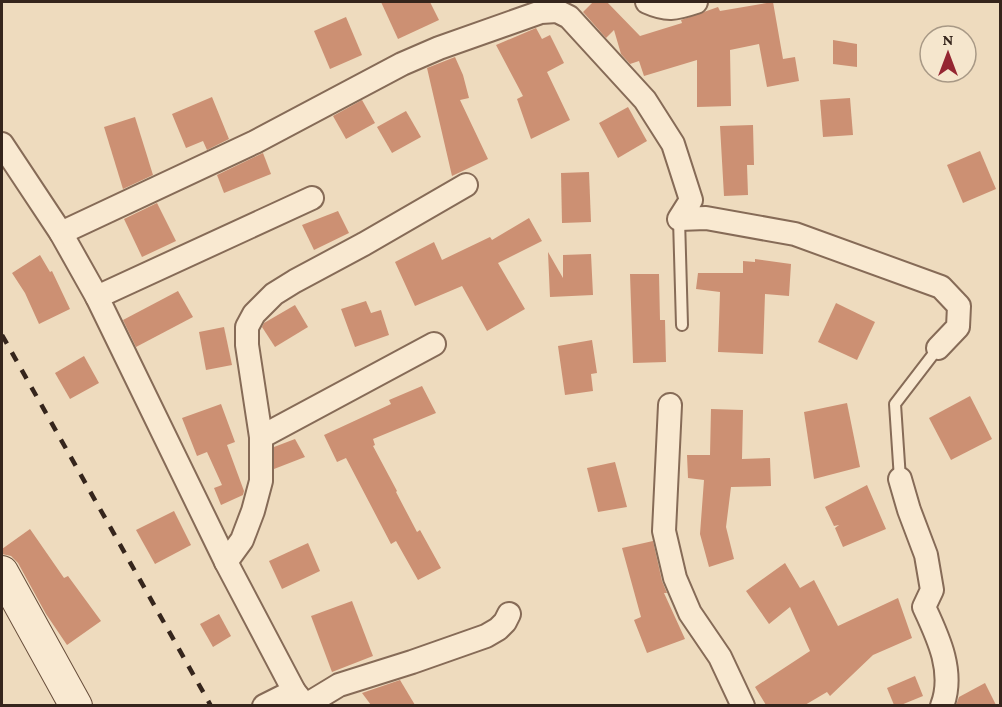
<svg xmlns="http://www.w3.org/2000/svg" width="1002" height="707" font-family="'Crimson Pro',serif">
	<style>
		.building { fill: #cc9073 }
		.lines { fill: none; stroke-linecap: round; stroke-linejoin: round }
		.lane-casing { stroke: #866b57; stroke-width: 14 }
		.street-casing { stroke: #866b57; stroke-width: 26 }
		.secondary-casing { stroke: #674d3a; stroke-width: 34 }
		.lane { stroke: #f9e9d1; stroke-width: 10 }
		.street { stroke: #f9e9d1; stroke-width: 22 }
		.secondary { stroke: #f9e9d1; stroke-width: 32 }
		.rail { stroke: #35251c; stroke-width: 4.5; stroke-dasharray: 10 10; stroke-linecap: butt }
	</style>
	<rect width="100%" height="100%" fill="#eedbbe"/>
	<g class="building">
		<path d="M381 2H430L439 20 398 39Z"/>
		<path d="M593 2H607L640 36 682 23 681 20 718 7 720 11 773 2 783 59 795 57 799 81 767 87 759 44 730 50 731 106 697 107V60L644 76 639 61 630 64 621 54 614 30 606 38 583 12Z"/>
		<path d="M346 17 362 55 330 69 314 31Z"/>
		<path d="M536 28 542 39 550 35 564 63 547 72 570 120 531 139 517 99 523 96 496 45Z"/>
		<path d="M833 40 857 44V67L833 64Z"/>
		<path d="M455 57 463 75 469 98 460 100 488 159 452 176 427 68Z"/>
		<path d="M212 97 229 139 207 150 203 141 186 148 172 114Z"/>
		<path d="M850 98 853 135 823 137 820 100Z"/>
		<path d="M362 100 375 123 346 139 333 116Z"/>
		<path d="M628 107 647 141 618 158 599 123Z"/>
		<path d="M406 111 421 137 392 153 377 127Z"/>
		<path d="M135 117 153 175 123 189 104 127Z"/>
		<path d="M753 125 754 165H747L748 195 724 196 720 126Z"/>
		<path d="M980 151 996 189 963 203 947 165Z"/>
		<path d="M263 153 271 174 224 193 217 175Z"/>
		<path d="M589 172 591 222 562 223 561 173Z"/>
		<path d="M157 203 176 241 142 257 124 219Z"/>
		<path d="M338 211 349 233 314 250 302 225Z"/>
		<path d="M529 218 542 241 498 263 525 309 487 331 462 286 415 306 395 262 434 242 442 260 490 237 492 240Z"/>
		<path d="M548 252 563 278V255L591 254 593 295 550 297Z"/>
		<path d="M40 255 50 272 52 271 70 309 39 324 25 293 12 273Z"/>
		<path d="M755 259 791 264 789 296 765 294 763 354 718 352 720 292 696 289 698 273H743V261L755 262Z"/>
		<path d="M630 274H659L660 320H665L666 362 633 363Z"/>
		<path d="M178 291 193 317 136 347 123 320Z"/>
		<path d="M366 301 371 313 381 310 389 335 355 347 341 309Z"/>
		<path d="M836 303 875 322 857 360 818 342Z"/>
		<path d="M295 305 308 327 275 347 262 327 264 323Z"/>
		<path d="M224 327 232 365 206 370 199 332Z"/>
		<path d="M592 340 597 373 591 374 593 391 565 395 558 346Z"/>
		<path d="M84 356 99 383 70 399 55 373Z"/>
		<path d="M422 386 436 413 373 439 375 445 373 446 397 491 396 492 417 532 420 530 441 568 418 580 396 541 391 544 346 458 337 462 324 435 391 404 389 400Z"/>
		<path d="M970 396 992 439 951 460 929 418Z"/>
		<path d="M847 403 860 467 814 479 804 412Z"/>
		<path d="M221 404 235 442 227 445 244 491 243 495 221 505 214 488 222 485 207 452 197 456 182 418Z"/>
		<path d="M711 409 743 410 742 459 770 458 771 486 731 487 726 527 734 559 709 567 700 534 704 480 688 478 687 455H710Z"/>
		<path d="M295 439 305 457 274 469V447Z"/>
		<path d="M615 462 627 507 598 512 587 468Z"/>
		<path d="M867 485 886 529 843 547 835 528 839 525 834 526 825 507Z"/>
		<path d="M174 511 191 545 155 564 136 530Z"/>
		<path d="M30 529 64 578 68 576 101 621 67 645 46 614 18 563 11 556 2 554V549Z"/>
		<path d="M653 541 662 581 667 593H664L685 639 647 653 634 620 641 617 622 548Z"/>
		<path d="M308 543 320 571 282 589 269 561Z"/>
		<path d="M785 563 800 588 814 580 838 626 898 598 912 638 873 655 830 696 827 692 805 705H766L755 687 810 651 790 607 769 624 746 591Z"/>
		<path d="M352 601 373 656 332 672 311 616Z"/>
		<path d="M219 614 231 636 213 647 200 624Z"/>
		<path d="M915 676 923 696 901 705H894L887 688Z"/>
		<path d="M400 680 415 705H371L362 693Z"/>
		<path d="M985 683 996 705H956L959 697Z"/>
	</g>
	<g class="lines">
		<g class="lane-casing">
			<g id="lane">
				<path d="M679 219 682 325"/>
				<path d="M900 479 895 404 938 348"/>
			</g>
		</g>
		<g class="street-casing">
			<g id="street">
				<path d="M647 2C667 11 675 9 696 2"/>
				<path d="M2 144 61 233 97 297 226 562 294 691 306 706"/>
				<path d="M61 233 255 142 402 64 439 48 541 12 557 11 569 17 645 100 673 144 691 200 679 219 706 218 795 234 941 287 959 306 958 327 938 348"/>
				<path d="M97 297 312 198"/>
				<path d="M670 405 664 531 675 578 690 613 720 657 743 706"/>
				<path d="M261 437 434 344"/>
				<path d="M900 479 909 510 926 555 932 590 924 607C938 637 955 672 942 706"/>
				<path d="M226 562 242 540 253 511 261 481V437L247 345V327L254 314 274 294 295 281 364 244 466 185"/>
				<path d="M306 705 339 685 412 662 486 636 498 629 505 622 509 614"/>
				<path d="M264 706 294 691"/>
			</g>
		</g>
		<g class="secondary-casing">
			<path id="secondary" d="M2 572 76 706"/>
		</g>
		<use href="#lane" class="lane"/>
		<use href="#street" class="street"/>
		<use href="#secondary" class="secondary"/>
		<path class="rail" d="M2 335 211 706"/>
	</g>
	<rect width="1002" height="707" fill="none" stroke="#35251c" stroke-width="6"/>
	<g transform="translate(948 54)"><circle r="28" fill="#f5e6cd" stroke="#a89986" stroke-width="1.5"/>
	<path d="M0-4.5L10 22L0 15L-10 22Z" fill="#952632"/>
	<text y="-9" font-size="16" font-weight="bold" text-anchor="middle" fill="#35251c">N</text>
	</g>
</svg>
